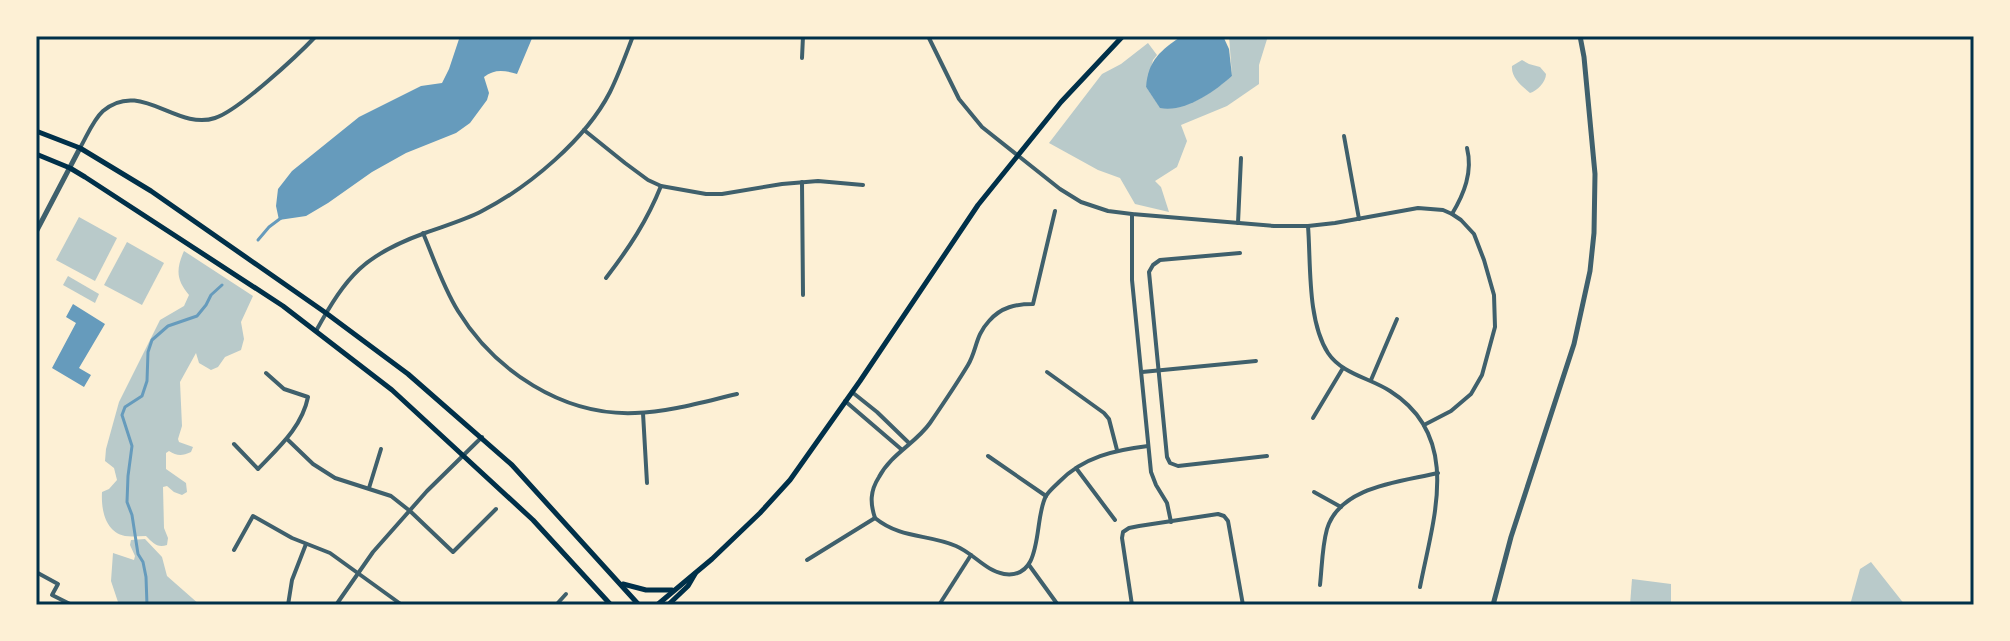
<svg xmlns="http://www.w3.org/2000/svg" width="2010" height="641" font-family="Manrope,sans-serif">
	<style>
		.green { fill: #b9caca }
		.water { fill: #669bbc }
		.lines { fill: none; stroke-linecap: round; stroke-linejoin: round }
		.stream { stroke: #669bbc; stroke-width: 3 }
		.minor { stroke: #3f606c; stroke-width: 4 }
		.tertiary { stroke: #3f606c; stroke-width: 5 }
		.secondary { stroke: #003049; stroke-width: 5 }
		.neatline { fill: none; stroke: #003049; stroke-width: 3 }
	</style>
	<rect width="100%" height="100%" fill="#fdf0d5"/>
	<g class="green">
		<path d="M1229 36H1268L1259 65V84L1227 106 1181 125 1187 141 1177 167 1155 181 1161 187 1169 212 1135 204 1120 178 1098 170 1049 143 1102 74 1121 64 1148 43 1157 55 1153 60 1146 87 1160 107C1184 113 1214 91 1232 76Z"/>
		<path d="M1522 60 1529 64 1540 67 1546 74C1546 82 1537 91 1530 93 1522 86 1511 78 1512 66Z"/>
		<path d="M79 217 117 238 95 281 56 260Z"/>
		<path d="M127 242 164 263 142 305 104 285Z"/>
		<path d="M184 251 253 296 241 322 244 339 241 350 225 357 218 367 211 370 199 363 196 353 180 382 182 426 178 439 179 442 193 447 191 452C182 456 177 456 169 451L166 453V469L186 483 187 492 182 495 174 492 167 486 163 487 164 528 168 538 167 545C157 548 153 543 146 536 139 536 132 537 125 536 105 532 101 509 102 492L109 489 117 480 114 468 105 461 106 449 119 402 160 320 184 306 189 295C176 280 176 269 184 251Z"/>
		<path d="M68 276 99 294 95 303 63 285Z"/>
		<path d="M145 539 162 557 167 576 200 605H119L111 581 113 553 134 560 135 556 130 545 131 540Z"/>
		<path d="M1871 562 1905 605H1807H1850L1860 569Z"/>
		<path d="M1632 579 1671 584V605H1630Z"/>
	</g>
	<g class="water">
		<path d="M460 36H533L517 74C504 70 494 69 484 77L489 93 487 100 470 123 456 133 406 153 372 172 328 203 306 216 279 220 276 206 278 189 292 171 359 117 421 86 442 83 449 69Z"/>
		<path d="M1182 36H1223L1229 49 1232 76C1214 92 1184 113 1160 108L1146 87C1148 60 1161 50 1182 36Z"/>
		<path d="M73 304 105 324 79 368 91 375 84 387 52 368 76 323 66 317Z"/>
	</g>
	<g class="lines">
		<g class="stream">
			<path d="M258 240 269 227 281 218"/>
			<path d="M147 605 146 577 143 562 138 554 132 515 127 502 128 476 132 446 122 415 125 407 142 396 147 381 148 352 152 340 168 326 197 316 206 305 211 295 222 285"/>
		</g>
		<g class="minor">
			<path d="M928 36 959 99 982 127 1060 189 1081 202 1108 211 1132 214 1274 226H1308L1335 223 1418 208 1443 210 1452 214 1461 220 1474 234 1484 260 1494 295 1495 327 1482 375 1471 394 1451 411 1424 425"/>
			<path d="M802 58 803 36"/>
			<path d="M584 130 625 163 648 180 661 186 706 194H722L782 184 818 181 863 185"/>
			<path d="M1344 136 1359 219"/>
			<path d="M80 148C87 136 93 120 103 111 141 79 176 131 215 118 238 111 298 55 316 36"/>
			<path d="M802 182 803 295"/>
			<path d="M1055 211 1033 304C1016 304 1001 307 989 321 975 336 977 350 968 365 956 385 943 404 930 423 916 443 891 454 879 477 870 491 870 503 875 518 901 539 928 534 956 546 973 553 986 571 1004 574 1045 580 1033 519 1046 496 1049 491 1055 486 1059 482 1083 457 1115 450 1148 446"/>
			<path d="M1132 214V280L1151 472 1156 485 1167 503 1171 522"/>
			<path d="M1452 214C1464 194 1473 172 1467 148"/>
			<path d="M1238 223 1241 158"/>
			<path d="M1308 226C1311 264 1307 320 1328 353 1342 374 1370 378 1390 391 1463 437 1433 519 1420 587"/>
			<path d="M423 233C434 259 443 287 458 311 495 371 563 416 635 413 669 412 703 402 737 394"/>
			<path d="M1240 253 1160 260 1153 265 1149 272 1167 457 1170 463 1178 466 1267 456"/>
			<path d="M606 278C629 248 647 221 661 186"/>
			<path d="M316 331C347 275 364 255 425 233 444 226 465 220 482 211 529 187 586 139 610 92 619 74 626 54 633 36"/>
			<path d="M1047 372 1104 413 1109 419 1117 450"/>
			<path d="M1142 372 1256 361"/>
			<path d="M1371 380 1397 319"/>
			<path d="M852 392 877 412 909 443"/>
			<path d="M845 401 901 449"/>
			<path d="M643 413 647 483"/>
			<path d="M1313 418 1343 368"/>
			<path d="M287 439 313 464 335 478 391 496 410 511 453 552 496 509"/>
			<path d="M234 444 258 469C279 447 302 427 308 397L284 389 266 373"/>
			<path d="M988 456 1046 496"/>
			<path d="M1076 468 1115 520"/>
			<path d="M369 488 381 449"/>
			<path d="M1314 492 1341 507"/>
			<path d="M234 550 253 516 292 538 330 553 402 605"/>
			<path d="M807 560 875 518"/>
			<path d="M1029 565 1058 605"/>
			<path d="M36 572 58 584 52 595 72 605"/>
			<path d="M1320 585C1322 567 1322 547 1327 529 1340 486 1401 482 1438 473"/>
			<path d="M288 605 292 580 306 544"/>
			<path d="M336 605 373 552 427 491 482 437"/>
			<path d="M556 605 566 594"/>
			<path d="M939 605 971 555"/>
			<path d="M1132 605 1122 538 1123 532 1129 528 1139 526 1218 514 1224 516 1228 521 1243 605"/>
		</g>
		<g class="tertiary">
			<path d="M36 232 80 148"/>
			<path d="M1493 605 1511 537 1574 344 1590 271 1594 233 1595 174 1584 57 1580 36"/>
		</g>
		<g class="secondary">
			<path d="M36 131 80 148 151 191 326 313 408 374 512 465 639 605"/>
			<path d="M36 154 70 168 85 177 283 306 392 390 533 520 611 605"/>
			<path d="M623 584 646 590H672"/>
			<path d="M657 605 712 559 760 513 790 480 860 381 978 205 1061 102 1123 36"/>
			<path d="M668 605 688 586 695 574"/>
		</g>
	</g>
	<rect width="2010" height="641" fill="none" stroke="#fdf0d5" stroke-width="76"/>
	<rect x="38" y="38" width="1934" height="565" class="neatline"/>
</svg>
